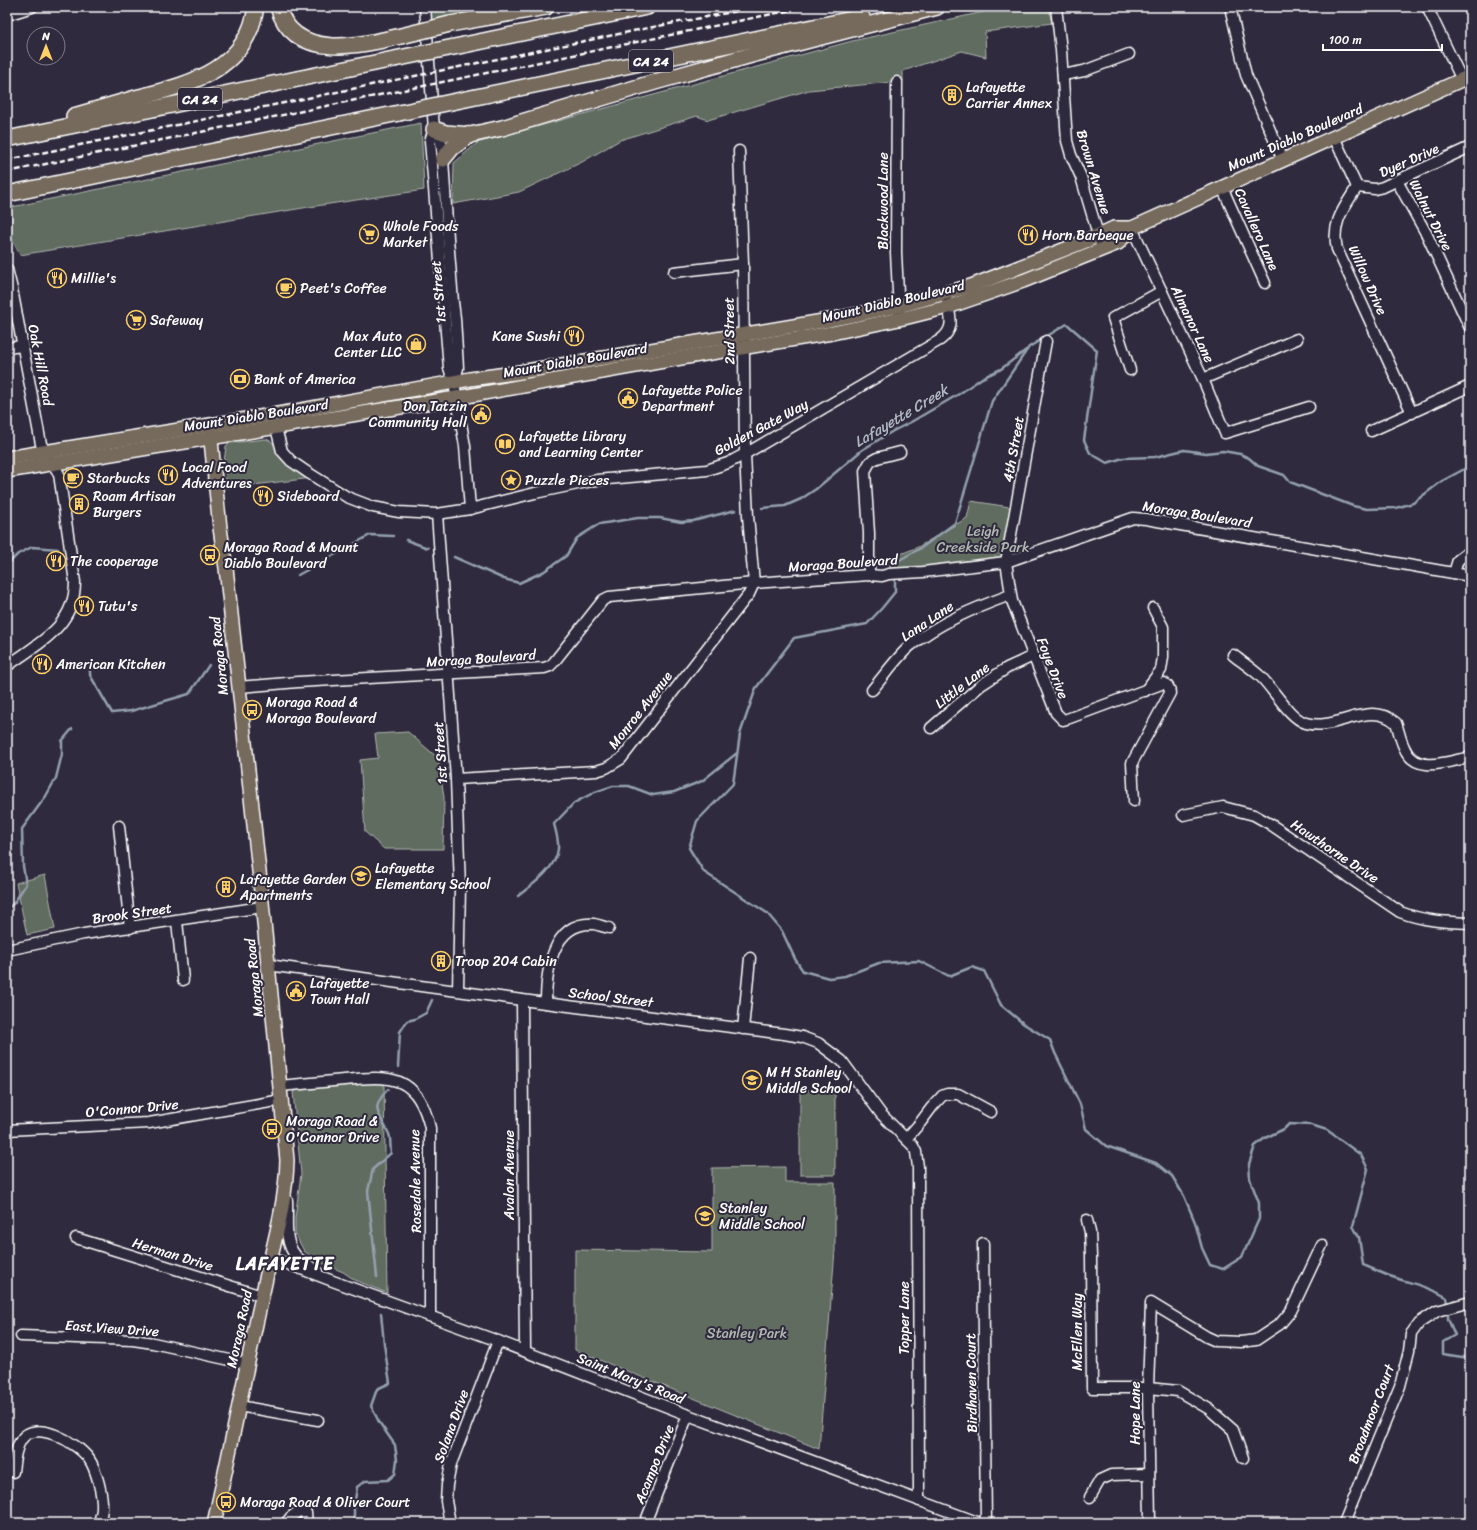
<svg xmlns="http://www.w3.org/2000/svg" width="1477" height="1530" font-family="Sriracha,sans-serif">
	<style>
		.green { fill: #616c61; stroke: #b0b6b0 }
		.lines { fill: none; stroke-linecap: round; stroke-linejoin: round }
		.stream { stroke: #94a1ae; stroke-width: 2.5 }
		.minor-casing { stroke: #fff; stroke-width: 13 }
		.major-casing { stroke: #fff; stroke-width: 16 }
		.highway-casing { stroke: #fff; stroke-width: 18 }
		.minor { stroke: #2f2a3d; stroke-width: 10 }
		.major { stroke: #766a5c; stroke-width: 13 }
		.highway { stroke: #766a5c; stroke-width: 15 }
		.rail { stroke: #fff; stroke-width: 2.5; stroke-dasharray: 6 3; stroke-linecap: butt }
		.highway-bridge-casing { stroke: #fff; stroke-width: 18; stroke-linecap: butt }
		.highway-bridge { stroke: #766a5c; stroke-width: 15 }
		.labels { text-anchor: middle; stroke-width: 4; stroke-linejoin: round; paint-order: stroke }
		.shield { fill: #2f2a3d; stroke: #c1bfc5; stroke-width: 1 }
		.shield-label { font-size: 13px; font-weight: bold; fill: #fff }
		.poi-label { font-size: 14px; fill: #fff; stroke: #2f2a3d; text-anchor: start }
		.street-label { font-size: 14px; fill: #fff; stroke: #2f2a3d }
		.park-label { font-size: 14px; fill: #b0b6b0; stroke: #2f2a3d }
		.water-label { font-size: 15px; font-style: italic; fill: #afb8c2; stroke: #2f2a3d }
		.district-label { font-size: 18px; font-weight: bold; letter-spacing: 1px; fill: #fff; stroke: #2f2a3d }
	</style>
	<rect width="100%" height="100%" fill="#2f2a3d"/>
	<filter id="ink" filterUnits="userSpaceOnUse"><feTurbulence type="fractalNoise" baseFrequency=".025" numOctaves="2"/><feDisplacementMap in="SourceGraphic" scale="8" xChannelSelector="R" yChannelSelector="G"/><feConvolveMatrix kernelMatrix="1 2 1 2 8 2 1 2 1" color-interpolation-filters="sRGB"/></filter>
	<g filter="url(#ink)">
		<g class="green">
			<path d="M427 7H507L426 24Z"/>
			<path d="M1006 7H1048L1052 23 985 32 986 57 962 51 903 71V81L809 90 708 120 697 116 620 140 582 162 519 192 453 204 454 163 477 143 852 41Z"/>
			<path d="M421 123 424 190 309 207 20 255 7 230V208Z"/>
			<path d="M266 439C278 442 276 455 285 463 293 469 303 473 313 478L227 488 224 462 226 446 230 443Z"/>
			<path d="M971 501 1016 508 1006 562 889 574 891 558 918 547 967 518Z"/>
			<path d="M408 732 438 758 444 797 443 849H384L365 832 360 760 378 758 375 734Z"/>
			<path d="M45 875 55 929 27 935 16 883Z"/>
			<path d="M369 1082H384L387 1293 355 1280 343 1272 317 1261 304 1251 295 1234V1218L301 1174 293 1092 298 1089Z"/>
			<rect x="800" y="1090" width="35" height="85"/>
			<path d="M785 1167V1182H835V1250L819 1449 575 1350V1250L712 1252V1168Z"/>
		</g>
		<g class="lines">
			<g class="stream">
				<path d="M762 508 785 506 801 499 816 489 862 450 893 431 911 422 959 394 982 378 1001 369 1026 350"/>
				<path d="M406 540 428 548"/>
				<path d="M454 557 504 579 519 583 543 572 566 556 577 538 599 524 638 518H660L681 522 693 521 736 510"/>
				<path d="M7 565 18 554 32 547 58 549"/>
				<path d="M895 571 894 563 921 548 955 523 992 401 1029 347 1067 324 1097 350 1084 440 1090 453 1107 463 1123 458 1155 457 1184 450 1206 453 1223 451 1240 454 1249 458 1258 466 1284 475 1290 482 1353 506 1367 509 1396 508 1413 503 1442 481 1470 466"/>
				<path d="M298 575 370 535 393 536"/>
				<path d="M895 576V592L882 608 867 624 794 638 756 688 740 734 733 784 697 821 689 848 704 872 767 913 782 931 795 959 803 971 829 978 845 976 879 963 919 961 949 976 972 967 984 971 1001 1005 1024 1024 1050 1040 1055 1053 1080 1104 1086 1129 1106 1146 1156 1163 1172 1176 1184 1196 1195 1222 1202 1248 1210 1265 1223 1269 1242 1257 1259 1219V1203L1250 1179 1249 1164 1255 1146 1265 1138 1284 1129 1289 1124 1311 1125 1327 1130 1361 1155 1368 1169 1353 1226 1359 1237 1363 1265C1371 1268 1379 1272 1387 1275 1408 1283 1426 1285 1446 1297L1447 1305"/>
				<path d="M90 663V675L112 713 131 711 189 694 209 665"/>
				<path d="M518 896C532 885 556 869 558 849 559 841 556 832 554 824L574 803 595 792 613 786H629L653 795 674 792 702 781 737 753"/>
				<path d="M7 909 14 903 26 884 23 866 22 829 46 796 56 778 62 754V741L72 729"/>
				<path d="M398 1067 400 1032 407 1021 415 1019 426 1013 432 1000"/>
				<path d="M377 1277 368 1191 373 1169 391 1153C390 1147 391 1139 389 1134 379 1112 369 1110 388 1089"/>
				<path d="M1448 1310V1319L1455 1335 1443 1342V1354L1462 1357H1470"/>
				<path d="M354 1523V1507L357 1487 365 1481 388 1480 395 1474 397 1460 395 1445 379 1422 371 1406 377 1389 390 1383 384 1344 381 1313"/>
			</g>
			<g class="minor-casing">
				<g id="minor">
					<path d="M425 7 434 129 430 141 449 368 454 383 465 446 470 509"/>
					<path d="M1056 7 1061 50 1067 141 1071 155 1081 177 1102 248"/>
					<path d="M1230 7 1246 75 1283 160"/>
					<path d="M1427 7 1462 80"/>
					<path d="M7 15 32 7"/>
					<path d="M1063 75 1084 71 1129 54"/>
					<path d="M897 82 896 252 899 313"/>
					<path d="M434 129 441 142 443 159 448 238 453 302 455 318 458 368 454 383"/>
					<path d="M1334 137 1357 187C1344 208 1331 223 1337 249L1412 413"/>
					<path d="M1397 181 1427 235 1470 328"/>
					<path d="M1222 187 1265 283"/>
					<path d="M1357 187 1375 189 1383 187 1470 147"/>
					<path d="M1132 228 1203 379 1225 433 1309 407"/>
					<path d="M7 269 12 289 41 444 59 474 75 582C75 626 39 643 7 666"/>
					<path d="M674 272 743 264"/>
					<path d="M1046 341 1006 562 1012 601 1056 713 1063 720 1067 719 1164 683C1168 686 1170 688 1170 693L1132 763 1134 801"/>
					<path d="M7 348 22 346"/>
					<path d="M1130 370 1113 318 1162 291"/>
					<path d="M1203 379 1297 339"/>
					<path d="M276 428 282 451 291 461 307 472 347 497 373 507 399 512 437 514 470 509 535 493 597 480 707 470 728 463 745 454 940 340C956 328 950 317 947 301"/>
					<path d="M1371 431 1470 386"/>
					<path d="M437 514 456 779 460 887 458 990"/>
					<path d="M1454 573 1458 560 1470 551"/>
					<path d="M869 575V533L865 471 870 462 877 458 900 452"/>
					<path d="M1233 655C1242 662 1251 668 1260 676 1273 688 1289 718 1306 723 1336 732 1370 699 1396 723 1399 731 1400 739 1404 747 1415 775 1447 762 1470 757"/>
					<path d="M239 687 298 682 544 668 550 666 554 662 603 600 609 597 754 583 869 575 882 576 889 574 923 572 1006 562 1133 518 1146 519 1470 576"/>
					<path d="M872 690C883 677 898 656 910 646 940 622 975 608 1010 595"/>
					<path d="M1145 691 1161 670 1163 657V627L1153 608"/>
					<path d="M931 728 981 685 1007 668 1033 656"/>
					<path d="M456 779 596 771 606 768 621 759 749 594 754 583 748 516 745 454 743 264 739 151"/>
					<path d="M1183 815 1223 807 1254 815 1270 824 1400 912C1423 921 1445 922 1470 923"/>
					<path d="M119 826 130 928"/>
					<path d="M177 921 183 980"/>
					<path d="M7 950 84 934 262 907"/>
					<path d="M268 965 522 1000 784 1034 802 1037 818 1043 842 1061 881 1114 913 1146 916 1152 918 1167 919 1501"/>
					<path d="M522 1000 525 1351"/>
					<path d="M546 1003C546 972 552 921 594 924 599 925 604 927 609 928"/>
					<path d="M743 1029 750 958"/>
					<path d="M280 1086C302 1084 323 1082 344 1080 391 1075 418 1075 430 1128V1316"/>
					<path d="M7 1130 149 1123 282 1100"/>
					<path d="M906 1139 920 1123 932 1107 942 1096 947 1094H958L991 1112"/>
					<path d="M287 1200C288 1218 283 1242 296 1256 302 1262 310 1266 317 1271"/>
					<path d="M1087 1220 1090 1232 1091 1256 1092 1388H1148L1178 1391 1209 1409 1233 1430 1243 1458"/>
					<path d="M76 1238 262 1296"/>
					<path d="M983 1243 986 1523"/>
					<path d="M272 1258 338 1283 498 1341 688 1415 980 1523"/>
					<path d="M21 1336 133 1340 153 1343 248 1364"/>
					<path d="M239 1406 318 1420"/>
					<path d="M13 1472C14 1462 15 1449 21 1440 35 1418 78 1443 89 1459 96 1469 103 1495 102 1508 102 1513 100 1518 99 1523"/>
					<path d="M1090 1497 1100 1480 1111 1475 1149 1474"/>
					<path d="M286 1523 291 1517 299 1511 306 1513 307 1523"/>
					<path d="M450 1523 446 1501 447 1485 451 1464 498 1341"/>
					<path d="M645 1523 688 1415"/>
					<path d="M1150 1523 1148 1388 1151 1303 1207 1337 1216 1341 1241 1342 1256 1340 1280 1324 1291 1311 1322 1245"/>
					<path d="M1344 1523 1400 1386 1409 1351 1411 1334 1419 1323 1437 1311 1470 1302"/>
				</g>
			</g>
			<g class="major-casing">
				<g id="major">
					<path d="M210 431 220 528 226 568 259 871 287 1160C286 1207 271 1252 262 1297 245 1372 231 1448 214 1523"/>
					<path d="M7 458 296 411 470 379 514 373 829 320 899 306 971 286 1086 241 1114 228H1132"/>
					<path d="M7 471 456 398 675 359 832 333 904 318 948 307 1023 281 1118 243 1132 228 1470 76"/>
				</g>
			</g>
			<g class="highway-casing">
				<g id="highway">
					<path d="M278 7C294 63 363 45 405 35"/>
					<path d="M450 24 546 7"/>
					<path d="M464 45 647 7"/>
					<path d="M466 99 862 17"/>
					<path d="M74 116C95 110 115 104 136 98 189 84 247 71 256 7"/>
					<path d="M434 129 446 133 470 135"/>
					<path d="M7 139 394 59"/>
					<path d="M443 159 452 148 470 135 502 128 655 82 755 54 937 7"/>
					<path d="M7 194 399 113"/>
				</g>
			</g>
			<use href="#minor" class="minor"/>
			<use href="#major" class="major"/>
			<use href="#highway" class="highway"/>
			<g class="rail">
				<path d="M7 160 643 29 758 7"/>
				<path d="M7 172 806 7"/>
			</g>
			<g class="highway-bridge-casing">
				<g id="highway-bridge">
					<path d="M405 35 450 24"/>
					<path d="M394 59 464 45"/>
					<path d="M399 113 466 99"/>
				</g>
			</g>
			<use href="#highway-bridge" class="highway-bridge"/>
		</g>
	</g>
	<defs>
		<g id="building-ring" transform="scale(1)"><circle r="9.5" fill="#2f2a3d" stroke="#ffd166" stroke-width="1.5"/><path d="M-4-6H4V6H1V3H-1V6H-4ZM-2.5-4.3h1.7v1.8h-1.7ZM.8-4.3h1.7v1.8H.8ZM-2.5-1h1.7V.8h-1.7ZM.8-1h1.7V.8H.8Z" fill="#ffd166"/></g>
		<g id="supermarket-ring" transform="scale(1)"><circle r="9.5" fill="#2f2a3d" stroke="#ffd166" stroke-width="1.5"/><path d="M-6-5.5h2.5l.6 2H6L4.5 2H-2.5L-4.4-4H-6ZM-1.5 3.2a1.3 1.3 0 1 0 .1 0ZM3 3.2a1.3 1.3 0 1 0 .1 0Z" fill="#ffd166"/></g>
		<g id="restaurant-ring" transform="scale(1)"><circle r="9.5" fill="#2f2a3d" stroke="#ffd166" stroke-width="1.5"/><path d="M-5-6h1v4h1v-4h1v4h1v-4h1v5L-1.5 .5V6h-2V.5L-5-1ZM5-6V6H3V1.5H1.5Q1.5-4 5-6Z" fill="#ffd166"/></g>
		<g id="cafe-ring" transform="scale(1)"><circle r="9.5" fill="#2f2a3d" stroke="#ffd166" stroke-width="1.5"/><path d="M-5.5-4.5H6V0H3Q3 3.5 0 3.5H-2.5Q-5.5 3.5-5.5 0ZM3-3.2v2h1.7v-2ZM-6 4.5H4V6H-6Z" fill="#ffd166"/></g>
		<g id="shop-ring" transform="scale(1)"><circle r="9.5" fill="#2f2a3d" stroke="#ffd166" stroke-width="1.5"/><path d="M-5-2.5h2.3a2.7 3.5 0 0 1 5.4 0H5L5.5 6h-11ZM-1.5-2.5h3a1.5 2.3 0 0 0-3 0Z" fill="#ffd166"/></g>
		<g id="bank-ring" transform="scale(1)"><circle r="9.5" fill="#2f2a3d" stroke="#ffd166" stroke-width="1.5"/><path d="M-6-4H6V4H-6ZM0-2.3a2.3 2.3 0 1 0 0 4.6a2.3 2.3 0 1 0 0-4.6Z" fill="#ffd166"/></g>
		<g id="civic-ring" transform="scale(1)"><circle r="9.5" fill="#2f2a3d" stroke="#ffd166" stroke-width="1.5"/><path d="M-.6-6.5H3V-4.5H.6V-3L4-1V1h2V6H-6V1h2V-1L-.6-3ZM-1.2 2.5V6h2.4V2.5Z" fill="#ffd166"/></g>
		<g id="library-ring" transform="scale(1)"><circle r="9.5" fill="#2f2a3d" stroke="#ffd166" stroke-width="1.5"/><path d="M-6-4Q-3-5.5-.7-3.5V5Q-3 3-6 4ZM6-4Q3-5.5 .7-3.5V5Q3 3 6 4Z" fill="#ffd166"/></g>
		<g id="sight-ring" transform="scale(1)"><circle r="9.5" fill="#2f2a3d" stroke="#ffd166" stroke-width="1.5"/><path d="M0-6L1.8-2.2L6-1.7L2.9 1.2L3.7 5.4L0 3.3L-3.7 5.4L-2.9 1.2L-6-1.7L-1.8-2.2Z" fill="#ffd166"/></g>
		<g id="bus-ring" transform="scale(1)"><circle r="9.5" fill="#2f2a3d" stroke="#ffd166" stroke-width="1.5"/><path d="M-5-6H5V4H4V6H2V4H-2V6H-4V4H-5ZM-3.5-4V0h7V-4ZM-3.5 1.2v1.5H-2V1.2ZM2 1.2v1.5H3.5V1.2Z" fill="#ffd166"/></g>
		<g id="school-ring" transform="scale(1)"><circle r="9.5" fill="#2f2a3d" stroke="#ffd166" stroke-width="1.5"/><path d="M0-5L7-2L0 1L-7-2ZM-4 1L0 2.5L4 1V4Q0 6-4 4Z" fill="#ffd166"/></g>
	</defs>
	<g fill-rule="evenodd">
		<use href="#building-ring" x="952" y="95"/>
		<use href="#supermarket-ring" x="369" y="234"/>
		<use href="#restaurant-ring" x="1028" y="235"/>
		<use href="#restaurant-ring" x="57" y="278"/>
		<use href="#cafe-ring" x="286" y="288"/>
		<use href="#supermarket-ring" x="136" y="320"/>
		<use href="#restaurant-ring" x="574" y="336"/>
		<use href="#shop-ring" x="416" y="344"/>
		<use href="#bank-ring" x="240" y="379"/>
		<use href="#civic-ring" x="628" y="398"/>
		<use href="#civic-ring" x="481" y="414"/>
		<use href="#library-ring" x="505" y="444"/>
		<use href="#restaurant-ring" x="168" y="475"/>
		<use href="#cafe-ring" x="73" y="478"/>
		<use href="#sight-ring" x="511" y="480"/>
		<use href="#restaurant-ring" x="263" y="496"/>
		<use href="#building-ring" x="79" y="504"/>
		<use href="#bus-ring" x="210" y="555"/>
		<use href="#restaurant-ring" x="56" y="561"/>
		<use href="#restaurant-ring" x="84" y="606"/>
		<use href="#restaurant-ring" x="42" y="664"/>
		<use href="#bus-ring" x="252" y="710"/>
		<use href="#school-ring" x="361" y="876"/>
		<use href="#building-ring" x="226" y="887"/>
		<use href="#building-ring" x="441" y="961"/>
		<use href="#civic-ring" x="296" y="991"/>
		<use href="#school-ring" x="752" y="1080"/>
		<use href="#bus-ring" x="272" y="1129"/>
		<use href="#school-ring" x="705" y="1216"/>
		<use href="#bus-ring" x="226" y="1502"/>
	</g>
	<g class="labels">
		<g class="shield">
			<rect x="629" y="50" width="44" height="22" rx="3"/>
			<rect x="178" y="88" width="44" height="22" rx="3"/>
		</g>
		<g class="shield-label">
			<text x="651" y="66">CA 24</text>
			<text x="200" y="104">CA 24</text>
		</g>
		<g class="poi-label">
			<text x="966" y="92">Lafayette<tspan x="966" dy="16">Carrier Annex</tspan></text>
			<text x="383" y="231">Whole Foods<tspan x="383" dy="16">Market</tspan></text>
			<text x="1042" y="240">Horn Barbeque</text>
			<text x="71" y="283">Millie's</text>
			<text x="300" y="293">Peet's Coffee</text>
			<text x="150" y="325">Safeway</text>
			<text x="402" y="341" text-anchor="end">Max Auto<tspan x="402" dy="16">Center LLC</tspan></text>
			<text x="560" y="341" text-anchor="end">Kane Sushi</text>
			<text x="254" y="384">Bank of America</text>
			<text x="642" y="395">Lafayette Police<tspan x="642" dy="16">Department</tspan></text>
			<text x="467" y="411" text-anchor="end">Don Tatzin<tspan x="467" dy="16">Community Hall</tspan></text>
			<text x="519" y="441">Lafayette Library<tspan x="519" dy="16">and Learning Center</tspan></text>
			<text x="182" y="472">Local Food<tspan x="182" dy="16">Adventures</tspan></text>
			<text x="87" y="483">Starbucks</text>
			<text x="525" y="485">Puzzle Pieces</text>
			<text x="93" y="501">Roam Artisan<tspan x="93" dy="16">Burgers</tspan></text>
			<text x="277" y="501">Sideboard</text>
			<text x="224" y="552">Moraga Road &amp; Mount<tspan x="224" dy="16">Diablo Boulevard</tspan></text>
			<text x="70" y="566">The cooperage</text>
			<text x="98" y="611">Tutu's</text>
			<text x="56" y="669">American Kitchen</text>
			<text x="266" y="707">Moraga Road &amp;<tspan x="266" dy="16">Moraga Boulevard</tspan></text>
			<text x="375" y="873">Lafayette<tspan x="375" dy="16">Elementary School</tspan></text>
			<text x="240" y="884">Lafayette Garden<tspan x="240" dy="16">Apartments</tspan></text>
			<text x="455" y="966">Troop 204 Cabin</text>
			<text x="310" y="988">Lafayette<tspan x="310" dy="16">Town Hall</tspan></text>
			<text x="766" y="1077">M H Stanley<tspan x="766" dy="16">Middle School</tspan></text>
			<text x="286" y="1126">Moraga Road &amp;<tspan x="286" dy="16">O'Connor Drive</tspan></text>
			<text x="719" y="1213">Stanley<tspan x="719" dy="16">Middle School</tspan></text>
			<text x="240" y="1507">Moraga Road &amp; Oliver Court</text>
		</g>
		<g class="street-label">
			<text transform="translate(1295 137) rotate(-24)" y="5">Mount Diablo Boulevard</text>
			<text transform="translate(1409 160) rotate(-24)" y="5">Dyer Drive</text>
			<text transform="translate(1094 172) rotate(73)" y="5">Brown Avenue</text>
			<text transform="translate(883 201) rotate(-90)" y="5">Blackwood Lane</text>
			<text transform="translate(1431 215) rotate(63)" y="5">Walnut Drive</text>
			<text transform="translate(1257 229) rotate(66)" y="5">Cavallero Lane</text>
			<text transform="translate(1368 280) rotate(66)" y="5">Willow Drive</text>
			<text transform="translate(438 292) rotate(-95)" y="5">1st Street</text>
			<text transform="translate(893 301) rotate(-13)" y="5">Mount Diablo Boulevard</text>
			<text transform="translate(1193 324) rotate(65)" y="5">Almanor Lane</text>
			<text transform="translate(729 331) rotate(-91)" y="5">2nd Street</text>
			<text transform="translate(575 360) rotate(-10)" y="5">Mount Diablo Boulevard</text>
			<text transform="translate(41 365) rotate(79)" y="5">Oak Hill Road</text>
			<text transform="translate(256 415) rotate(-9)" y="5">Mount Diablo Boulevard</text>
			<text transform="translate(761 427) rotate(-28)" y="5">Golden Gate Way</text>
			<text transform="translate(1013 449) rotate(-80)" y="5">4th Street</text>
			<text transform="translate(1197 514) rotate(9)" y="5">Moraga Boulevard</text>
			<text transform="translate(843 563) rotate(-4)" y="5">Moraga Boulevard</text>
			<text transform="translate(927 621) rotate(-34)" y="5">Lana Lane</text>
			<text transform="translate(219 656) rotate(-96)" y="5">Moraga Road</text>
			<text transform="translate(481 658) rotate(-4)" y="5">Moraga Boulevard</text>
			<text transform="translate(1053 668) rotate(69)" y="5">Foye Drive</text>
			<text transform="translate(962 685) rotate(-38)" y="5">Little Lane</text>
			<text transform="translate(640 710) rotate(-52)" y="5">Monroe Avenue</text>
			<text transform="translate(440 753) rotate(-94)" y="5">1st Street</text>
			<text transform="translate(1335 851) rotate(34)" y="5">Hawthorne Drive</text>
			<text transform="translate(132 913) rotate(-8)" y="5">Brook Street</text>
			<text transform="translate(254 978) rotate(-96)" y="5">Moraga Road</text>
			<text transform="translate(611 997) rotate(7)" y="5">School Street</text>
			<text transform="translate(132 1108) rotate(-5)" y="5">O'Connor Drive</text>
			<text transform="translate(509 1175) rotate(-90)" y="5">Avalon Avenue</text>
			<text transform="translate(415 1181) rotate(-91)" y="5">Rosedale Avenue</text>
			<text transform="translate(173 1254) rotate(17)" y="5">Herman Drive</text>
			<text transform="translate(904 1318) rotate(-90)" y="5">Topper Lane</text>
			<text transform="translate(112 1328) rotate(4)" y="5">East View Drive</text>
			<text transform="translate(239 1329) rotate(-78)" y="5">Moraga Road</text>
			<text transform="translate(1077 1332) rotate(-90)" y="5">McEllen Way</text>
			<text transform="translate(631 1378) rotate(22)" y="5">Saint Mary's Road</text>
			<text transform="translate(971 1383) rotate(-91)" y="5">Birdhaven Court</text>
			<text transform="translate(1135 1413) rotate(-90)" y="5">Hope Lane</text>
			<text transform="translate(1371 1414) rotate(-69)" y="5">Broadmoor Court</text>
			<text transform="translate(451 1426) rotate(-70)" y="5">Solana Drive</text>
			<text transform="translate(654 1464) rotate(-68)" y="5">Acampo Drive</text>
		</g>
		<g class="park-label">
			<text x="983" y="536">Leigh<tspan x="983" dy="16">Creekside Park</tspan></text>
			<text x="747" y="1338">Stanley Park</text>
		</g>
		<g class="water-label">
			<text transform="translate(901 416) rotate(-31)" y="5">Lafayette Creek</text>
		</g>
		<g class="district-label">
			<text x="285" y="1270">LAFAYETTE</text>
		</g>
	</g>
	<rect width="1477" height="1530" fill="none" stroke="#2f2a3d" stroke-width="24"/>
	<rect x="12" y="12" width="1453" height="1506" fill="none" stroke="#fff" stroke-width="1.5" filter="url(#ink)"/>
	<g transform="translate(46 46)"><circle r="19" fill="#2f2a3d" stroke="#827f8b"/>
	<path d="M0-3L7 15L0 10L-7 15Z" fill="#ffd166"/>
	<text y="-6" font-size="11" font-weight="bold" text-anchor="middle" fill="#ffffff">N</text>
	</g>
	<path d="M1323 44v6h119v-6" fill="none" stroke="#ffffff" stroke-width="2"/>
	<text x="1329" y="44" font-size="12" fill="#ffffff" stroke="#2f2a3d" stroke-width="3" paint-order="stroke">100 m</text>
</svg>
